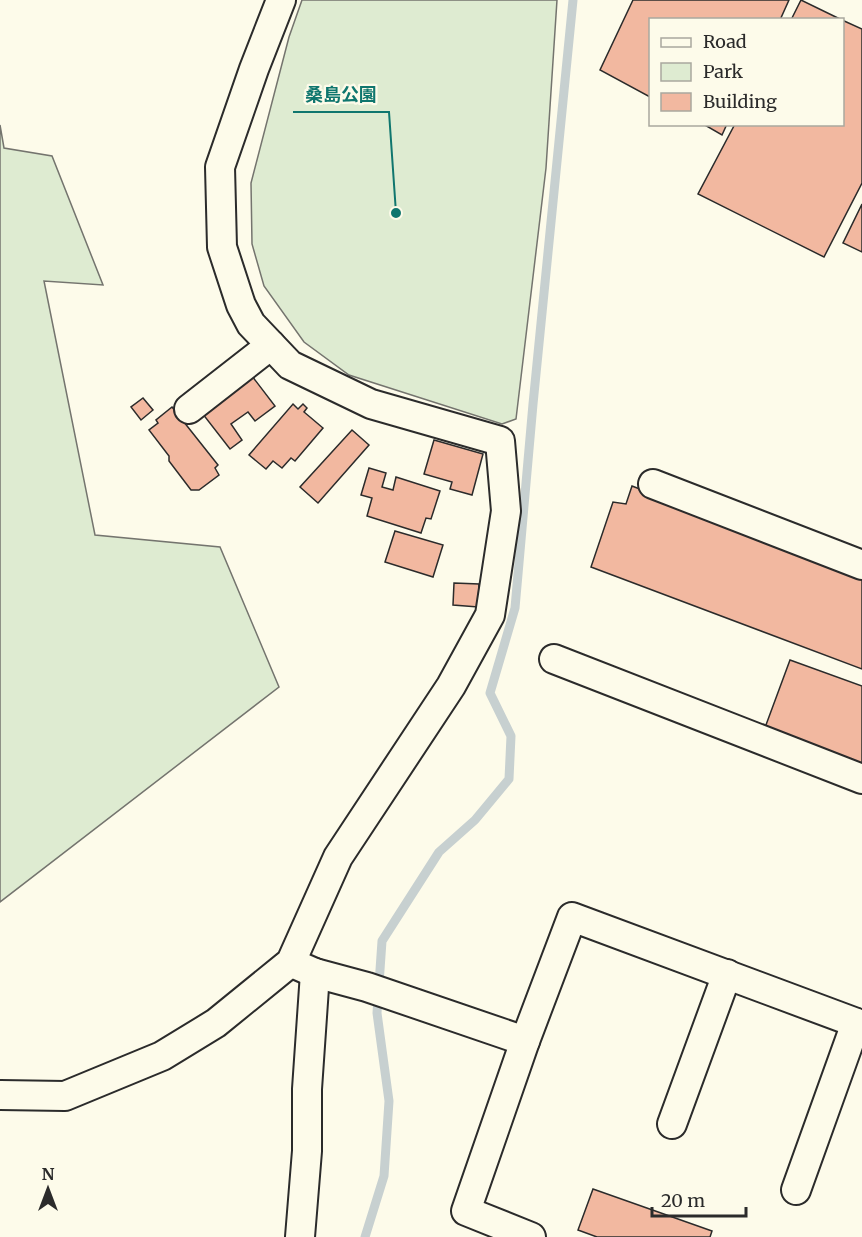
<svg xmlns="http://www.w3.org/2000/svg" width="862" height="1237" font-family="Merriweather,'Noto Sans JP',serif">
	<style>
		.green { fill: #deebd1; stroke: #74746e; stroke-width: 1.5 }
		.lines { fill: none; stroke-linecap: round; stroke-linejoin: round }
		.stream { stroke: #c7d0d0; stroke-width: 9 }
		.building { fill: #f2b8a0; stroke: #2b2b2b; stroke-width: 1.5 }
		.street-casing { stroke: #2b2b2b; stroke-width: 32 }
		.street { stroke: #fdfbea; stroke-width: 28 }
		.leader { fill: none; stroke: #0f766e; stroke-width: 2 }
		.callout-dot { fill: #0f766e; stroke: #fdfbea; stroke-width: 2 }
		.callout-label { font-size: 18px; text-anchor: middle; font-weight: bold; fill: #0f766e; stroke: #fdfbea; stroke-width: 4.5; stroke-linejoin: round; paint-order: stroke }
	</style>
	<rect width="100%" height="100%" fill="#fdfbea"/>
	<g class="green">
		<path d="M302 0H557L546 168 516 419 502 424 349 375 304 342 264 286 252 244 251 183 289 37Z"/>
		<path d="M0 125 4 148 52 156 103 285 44 281 95 535 220 547 279 687 0 902Z"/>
	</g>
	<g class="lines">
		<path class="stream" d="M365 1237 384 1176 389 1101 377 1013 382 941 439 852 475 820 509 779 511 736 490 693 515 608 533 404 573 0"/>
	</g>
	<g class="building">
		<path d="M633 0H789L780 20H650V97L600 70Z"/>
		<path d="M801 0 842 20H791Z"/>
		<path d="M842 20 862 29V183L824 257 698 194 735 124H842Z"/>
		<path d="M703 124H727L722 135Z"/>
		<path d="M862 204V252L843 243Z"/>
		<path d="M252 376 275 406 255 421 248 412 231 424 242 440 230 449 202 413Z"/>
		<path d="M143 398 153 410 141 420 131 407Z"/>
		<path d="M293 404 298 409 303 404 307 408 304 412 323 428 295 461 291 458 282 468 273 461 266 469 249 455Z"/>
		<path d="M172 407 218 465 215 468 219 475 199 490H191L169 461V456L149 430 158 423 156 420Z"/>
		<path d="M352 430 369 445 318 503 300 487Z"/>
		<path d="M434 440 483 454 472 495 450 489 452 482 424 474Z"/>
		<path d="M369 468 386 473 382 487 393 490 396 477 440 491 431 519 426 518 421 533 367 516 372 498 361 495Z"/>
		<path d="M632 486 862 575V669L591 567 613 502 626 504Z"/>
		<path d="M395 531 443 545 433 577 385 562Z"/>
		<path d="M454 583 479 584 478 607 453 605Z"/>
		<path d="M790 660 862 686V769L763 733Z"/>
		<path d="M593 1189 712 1231 710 1237H597L578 1230Z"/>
	</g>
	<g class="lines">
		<g class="street-casing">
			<g id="street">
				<path d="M189 409 271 345"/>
				<path d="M653 484 862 565"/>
				<path d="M554 659 862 779"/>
				<path d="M299 966 315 973 367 987 525 1041"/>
				<path d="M0 1095 65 1096 162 1056 216 1023 291 962 338 857 451 686 490 615 506 511 500 441 371 404 290 365 251 324 241 305 222 247 220 167 254 69 281 0"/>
				<path d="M672 1124 727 974"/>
				<path d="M796 1190 856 1023"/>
				<path d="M300 1237 307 1151V1089L315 973"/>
				<path d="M531 1237 466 1211 525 1041 572 917 862 1025"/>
			</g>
		</g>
		<use href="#street" class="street"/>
	</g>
	<path class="leader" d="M396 213L389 112H293"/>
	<circle class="callout-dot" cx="396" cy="213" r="6"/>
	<g class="callout-label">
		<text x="341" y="101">桑島公園</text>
	</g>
	<rect x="649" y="18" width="195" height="108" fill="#fdfbea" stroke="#a9a89e" stroke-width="1.5"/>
	<rect x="661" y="38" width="30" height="9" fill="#fdfbea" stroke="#a9a89e" stroke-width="1.5"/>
	<text x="703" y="48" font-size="18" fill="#2b2b2b">Road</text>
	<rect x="661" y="63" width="30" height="18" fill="#deebd1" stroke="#a9a89e" stroke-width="1.5"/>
	<text x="703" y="78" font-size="18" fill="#2b2b2b">Park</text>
	<rect x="661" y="93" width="30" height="18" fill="#f2b8a0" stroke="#a9a89e" stroke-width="1.5"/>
	<text x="703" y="108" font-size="18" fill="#2b2b2b">Building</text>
	<g transform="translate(48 1189)" stroke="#fdfbea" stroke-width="4.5" paint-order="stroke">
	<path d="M0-4.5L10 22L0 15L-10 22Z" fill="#2b2b2b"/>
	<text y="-9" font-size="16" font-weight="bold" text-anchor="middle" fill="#2b2b2b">N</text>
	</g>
	<path d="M652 1207v9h94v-9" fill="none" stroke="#2b2b2b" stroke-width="3"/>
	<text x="661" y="1207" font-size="18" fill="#2b2b2b" stroke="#fdfbea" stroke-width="4.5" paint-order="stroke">20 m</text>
</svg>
